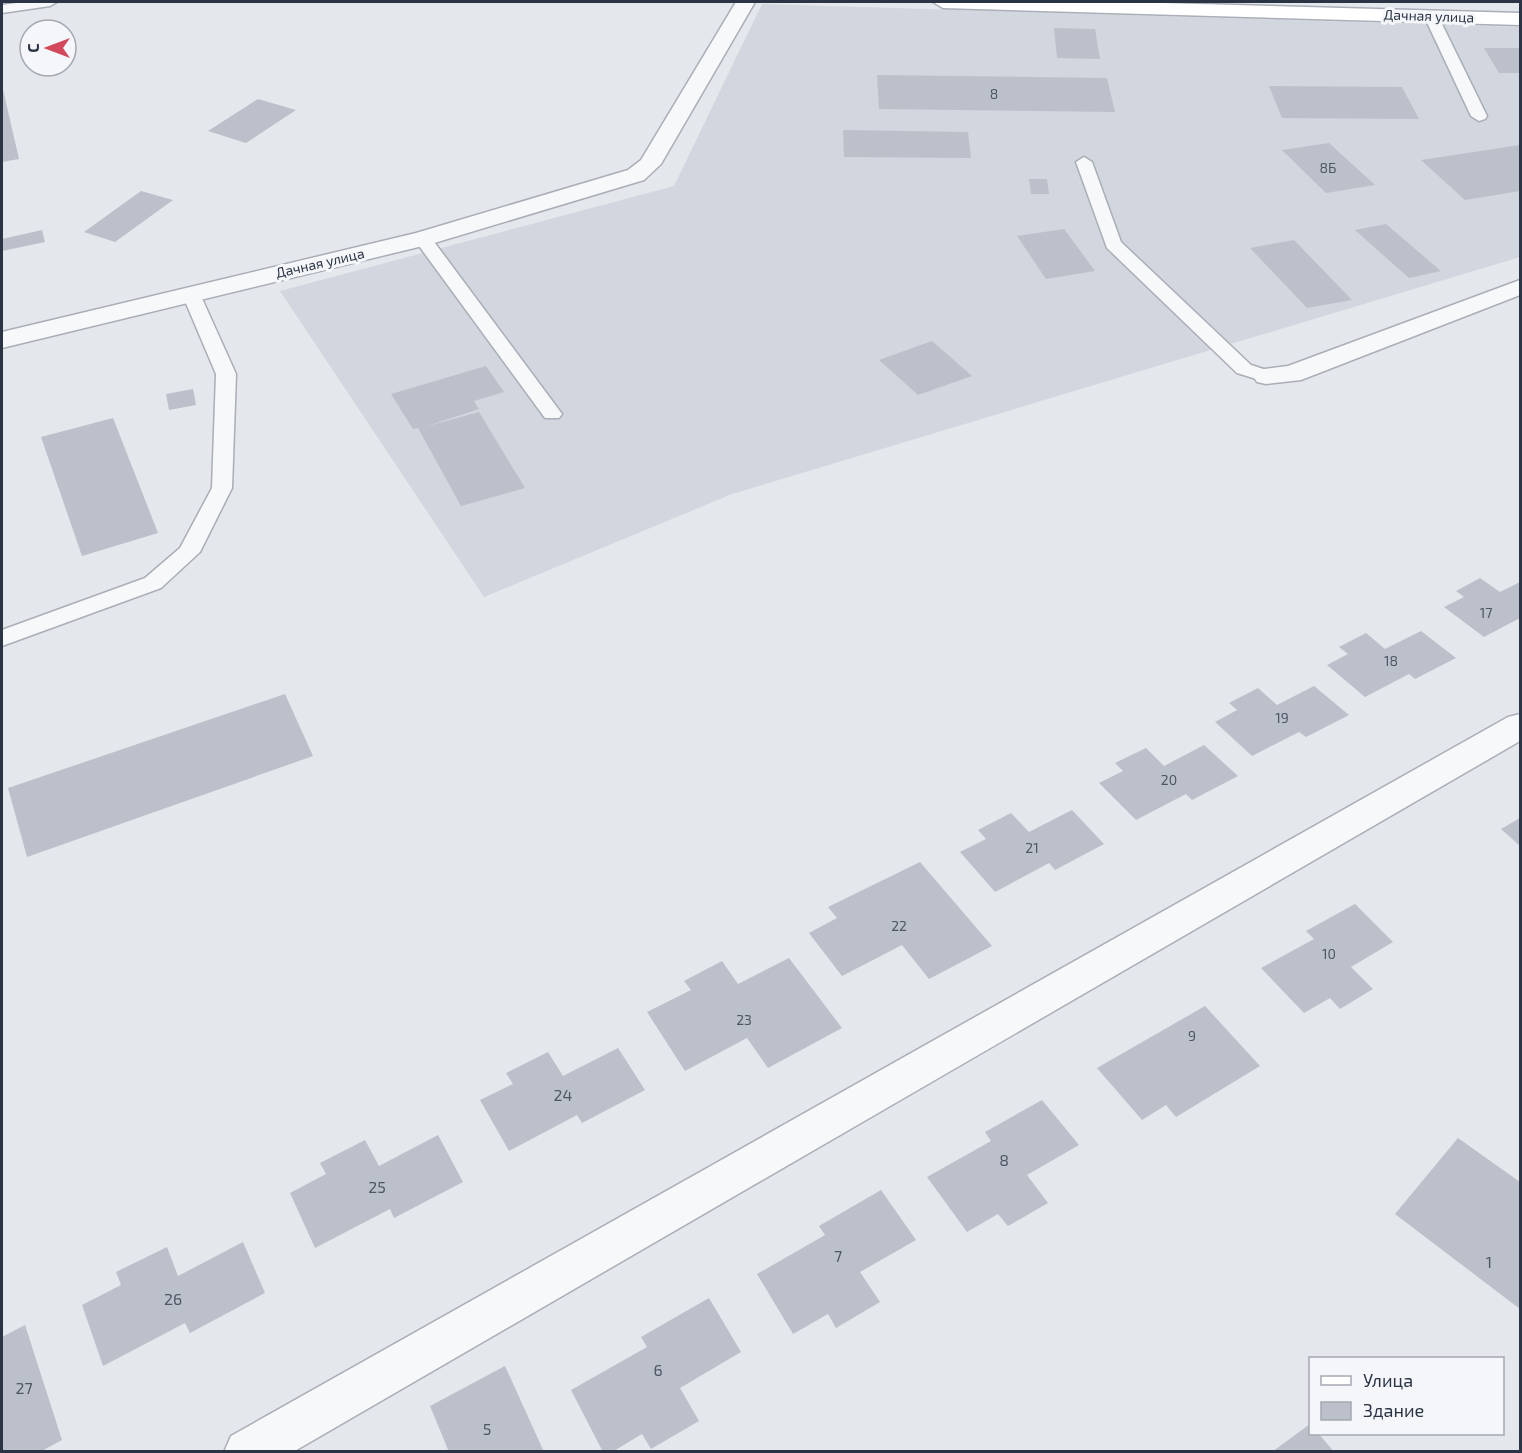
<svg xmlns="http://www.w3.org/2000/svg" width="1522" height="1453" font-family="'Exo 2',sans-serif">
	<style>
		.built { fill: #d2d6de }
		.building { fill: #bbc0ca }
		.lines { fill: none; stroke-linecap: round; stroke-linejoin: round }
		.lane-casing { stroke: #a9aeb7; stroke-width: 3 }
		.street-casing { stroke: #a9aeb7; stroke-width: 3 }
		.secondary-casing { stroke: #a9aeb7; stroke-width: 3 }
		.lane { fill: #f7f8fa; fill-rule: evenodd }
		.street { fill: #f7f8fa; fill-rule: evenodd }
		.secondary { fill: #fff; fill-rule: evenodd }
		.labels { text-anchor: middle; stroke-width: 6; stroke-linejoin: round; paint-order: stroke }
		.far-street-label { font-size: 14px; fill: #2b3445; stroke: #f4f6f9 }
		.number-label { font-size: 14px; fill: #4f5766 }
		.near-number-label { font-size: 16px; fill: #4f5766 }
	</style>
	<rect width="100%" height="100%" fill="#e4e7ec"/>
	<path class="built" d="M762 4 1520 27V257L732 494 484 597 280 291 674 186Z"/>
	<g class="building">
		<path d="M1054 28 1095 29 1100 59 1057 58Z"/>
		<path d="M1484 48H1520V73H1499Z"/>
		<path d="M877 75 1107 78 1115 112 879 109Z"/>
		<path d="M2 85 19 159 2 162Z"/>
		<path d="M1269 86 1402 87 1419 119 1282 118Z"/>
		<path d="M258 99 296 110 246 143 208 131Z"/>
		<path d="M843 130 968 132 971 158 844 157Z"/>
		<path d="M1329 143 1375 185 1326 193 1282 150Z"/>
		<path d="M1520 145V191L1465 200 1421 160Z"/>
		<path d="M1029 179H1047L1049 194H1031Z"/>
		<path d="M141 191 173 200 115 242 84 232Z"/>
		<path d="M1386 224 1441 271 1409 278 1355 230Z"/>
		<path d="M1064 229 1095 271 1046 279 1017 236Z"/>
		<path d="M42 230 45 242 2 251V239Z"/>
		<path d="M1294 240 1352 300 1307 308 1250 248Z"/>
		<path d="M932 341 972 376 918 395 879 360Z"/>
		<path d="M486 366 504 392 474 401 479 409 424 427 479 412 525 488 461 506 418 428 413 429 391 394Z"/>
		<path d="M193 389 196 405 169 410 166 394Z"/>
		<path d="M113 418 158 533 82 556 41 437Z"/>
		<path d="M1480 578 1500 592 1520 582V618L1484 637 1444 607 1464 597 1456 591Z"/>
		<path d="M1421 631 1456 658 1415 679 1409 674 1365 697 1327 665 1348 654 1339 647 1366 633 1385 649Z"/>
		<path d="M1314 686 1349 715 1306 737 1299 732 1252 756 1215 722 1237 710 1229 703 1258 688 1277 705Z"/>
		<path d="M285 694 313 756 27 857 8 788Z"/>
		<path d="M1204 745 1238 776 1192 800 1186 794 1136 820 1099 783 1123 771 1115 763 1146 748 1164 766Z"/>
		<path d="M1072 810 1104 844 1055 870 1049 863 995 892 960 852 986 839 978 830 1011 813 1029 832Z"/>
		<path d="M1520 818V846L1501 829Z"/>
		<path d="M920 862 992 946 929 979 902 945 842 976 809 933 837 918 828 907Z"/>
		<path d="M1355 904 1393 942 1351 967 1373 989 1340 1009 1330 998 1304 1013 1261 968 1314 939 1306 931Z"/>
		<path d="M789 958 842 1028 768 1068 747 1038 685 1071 647 1012 691 990 684 981 722 961 738 984Z"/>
		<path d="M1205 1006 1260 1066 1176 1117 1166 1105 1142 1120 1097 1068Z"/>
		<path d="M618 1048 645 1090 582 1123 577 1115 509 1151 480 1100 513 1084 506 1073 548 1052 563 1076Z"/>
		<path d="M1042 1100 1079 1145 1027 1175 1048 1203 1008 1226 998 1214 967 1232 927 1177 991 1141 985 1132Z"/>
		<path d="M438 1135 463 1182 394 1218 390 1209 315 1248 290 1193 326 1174 320 1163 365 1140 379 1166Z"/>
		<path d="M1458 1138 1520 1182V1309L1395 1214Z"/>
		<path d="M881 1190 916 1240 860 1272 880 1302 836 1328 828 1314 793 1334 757 1274 825 1235 819 1226Z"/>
		<path d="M243 1242 265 1293 190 1333 185 1323 103 1366 82 1305 121 1285 116 1272 167 1247 178 1276Z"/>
		<path d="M709 1298 741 1352 680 1388 699 1421 651 1449 642 1434 612 1452H603L571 1390 647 1347 641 1337Z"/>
		<path d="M25 1325 62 1440 40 1452H2V1337Z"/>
		<path d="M505 1366 544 1452H449L430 1406Z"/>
		<path d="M1310 1424V1434H1319L1334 1452H1272Z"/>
	</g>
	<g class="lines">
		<g class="lane-casing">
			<g id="lane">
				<path d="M24 2H57L50 6 2 13V5Z"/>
				<path d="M1431 12 1438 16 1487 116 1485 119 1479 121 1471 116 1424 16Z"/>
				<path d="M1084 157 1092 162 1121 242 1251 365 1273 372 1276 376 1273 380 1266 382 1237 373 1107 248 1076 162Z"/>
				<path d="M423 234 429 235 559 410 562 414 559 418H545L414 239Z"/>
				<path d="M191 289 200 294 236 374 232 488 200 552 161 588 2 646V630L145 578 180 548 212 488 216 374 182 294Z"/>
			</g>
		</g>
		<g class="street-casing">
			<g id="street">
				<path d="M736 2H755L661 164 644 180 431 244 2 348V332L416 233 628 170 641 160Z"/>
				<path d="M1520 280V295L1301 380 1266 384 1257 382 1253 376 1257 370 1288 366Z"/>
				<path d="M1520 714V741L293 1452H224L231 1436 1508 717Z"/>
			</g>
		</g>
		<g class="secondary-casing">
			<path id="secondary" d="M933 2H1127L1520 13V25L943 8Z"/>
		</g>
		<use href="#lane" class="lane"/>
		<use href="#street" class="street"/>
		<use href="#secondary" class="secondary"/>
	</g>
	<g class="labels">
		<g class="far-street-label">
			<text transform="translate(1429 16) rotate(2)" y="5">Дачная улица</text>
			<text transform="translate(320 263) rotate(-13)" y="5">Дачная улица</text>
		</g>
		<g class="number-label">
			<text x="994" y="99">8</text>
			<text x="1328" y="173">8Б</text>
			<text x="1486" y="618">17</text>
			<text x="1391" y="666">18</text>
			<text x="1282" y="723">19</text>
			<text x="1169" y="785">20</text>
			<text x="1032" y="853">21</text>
			<text x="899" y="931">22</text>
			<text x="1329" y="959">10</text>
			<text x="744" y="1025">23</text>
			<text x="1192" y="1041">9</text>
		</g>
		<g class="near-number-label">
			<text x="563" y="1101">24</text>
			<text x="1004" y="1166">8</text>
			<text x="377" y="1193">25</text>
			<text x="838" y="1262">7</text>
			<text x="1489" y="1268">1</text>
			<text x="173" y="1305">26</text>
			<text x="658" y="1376">6</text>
			<text x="24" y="1394">27</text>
			<text x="487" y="1435">5</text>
		</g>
	</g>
	<rect width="1522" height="1453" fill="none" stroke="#2b3445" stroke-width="6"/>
	<rect x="1309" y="1357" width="195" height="78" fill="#f4f6f9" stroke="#a4a8b1" stroke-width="1.5"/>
	<rect x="1321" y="1376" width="30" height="9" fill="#ffffff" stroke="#a4a8b1" stroke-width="1.5"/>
	<text x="1363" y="1387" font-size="18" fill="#2b3445">Улица</text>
	<rect x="1321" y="1402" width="30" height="18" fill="#bbc0ca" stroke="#a4a8b1" stroke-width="1.5"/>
	<text x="1363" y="1417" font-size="18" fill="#2b3445">Здание</text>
	<g transform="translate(48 48) rotate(270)"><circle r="28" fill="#f4f6f9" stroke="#a4a8b1" stroke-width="1.5"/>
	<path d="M0-4.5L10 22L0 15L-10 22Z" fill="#d1495b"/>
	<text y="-9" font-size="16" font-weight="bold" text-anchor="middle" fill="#2b3445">С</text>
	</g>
</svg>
